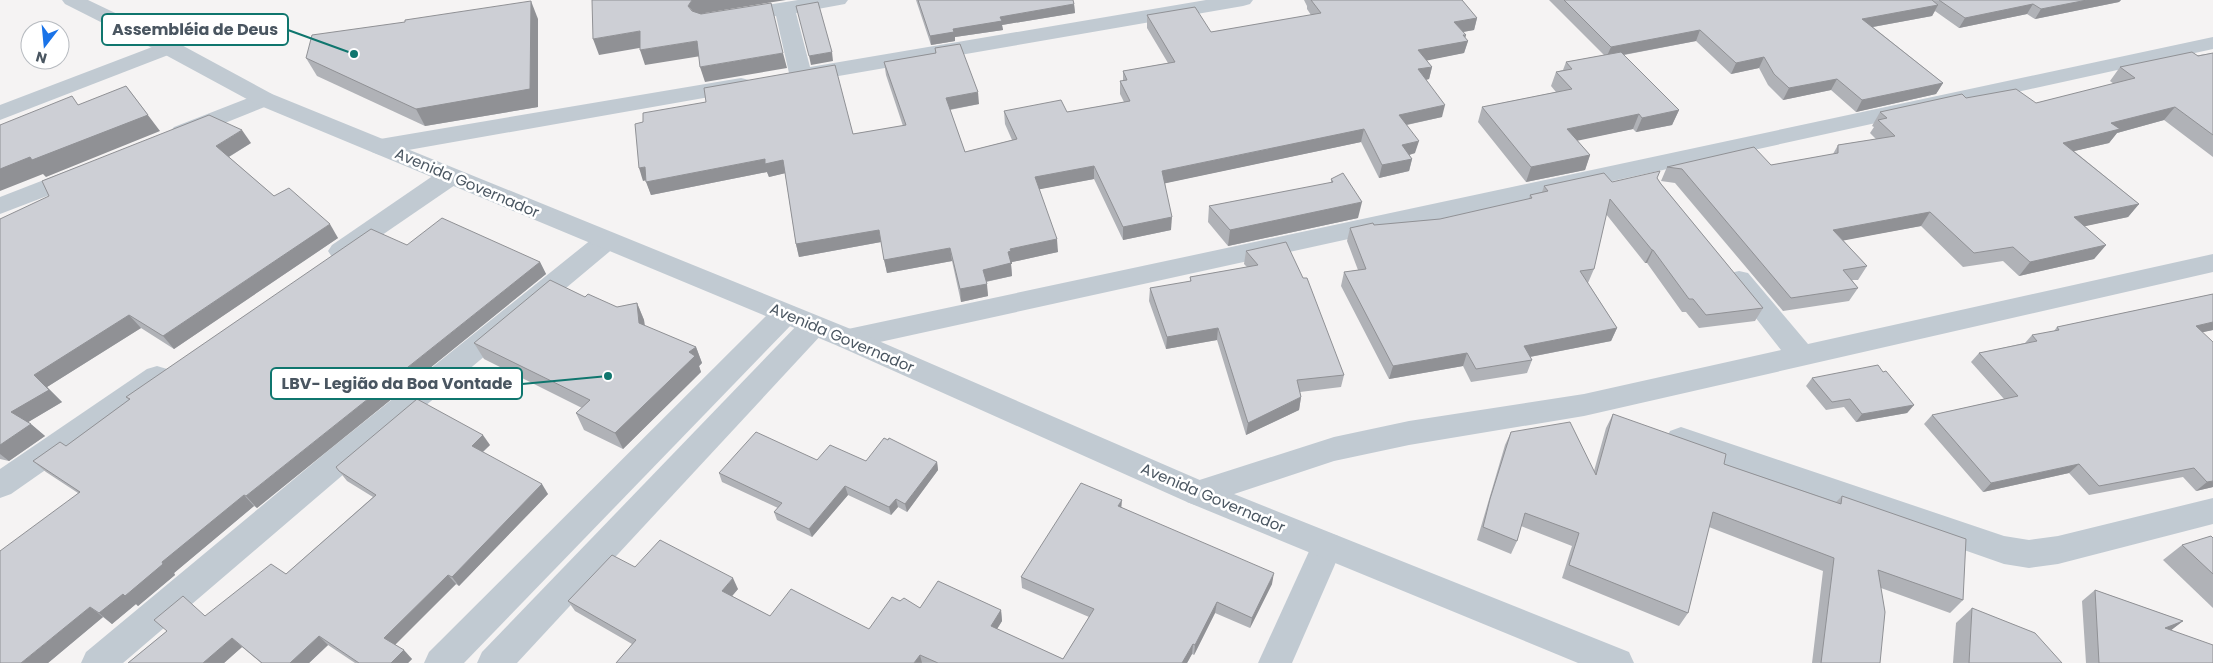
<svg xmlns="http://www.w3.org/2000/svg" width="2213" height="663" font-family="Poppins,sans-serif">
	<style>
		.lines { fill: none; stroke-linecap: round; stroke-linejoin: round }
		.minor { fill: #c1cad2; fill-rule: evenodd }
		.tertiary { fill: #c1cad2; fill-rule: evenodd }
		.wall { fill: #b0b2b7 }
		.shaded-wall { fill: #909195 }
		.building { fill: #cdcfd5; stroke: #909195 }
		.labels { text-anchor: middle; stroke-width: 5; stroke-linejoin: round; paint-order: stroke }
		.street-label { font-size: 15px; fill: #4a5661; stroke: #fff }
		.leader { fill: none; stroke: #0f766e; stroke-width: 2 }
		.callout-dot { fill: #0f766e; stroke: #fff; stroke-width: 2 }
		.callout { fill: #fff; stroke: #0f766e; stroke-width: 2 }
		.callout-label { font-size: 16px; text-anchor: middle; font-weight: bold; fill: #4a5661 }
	</style>
	<rect width="100%" height="100%" fill="#f5f3f3"/>
	<g class="lines">
		<g class="minor">
			<path d="M798 0H848L845 4 796 13 810 67 1206 0H1253L1250 4 1243 6 798 83 790 81 787 76 789 73 776 16 736 22 729 20 725 16 729 12 736 10Z"/>
			<path d="M2213 37V49L848 349 838 346 834 339 838 332 848 329Z"/>
			<path d="M168 41 176 42 179 47 176 52 0 120V105Z"/>
			<path d="M741 78 749 80 752 85 749 90 380 155 372 152 368 147 372 142 380 139Z"/>
			<path d="M264 92 272 94 275 99 272 104 190 137 182 139 174 137 170 132 174 127Z"/>
			<path d="M80 166 89 168 92 174 89 180 0 214V197Z"/>
			<path d="M449 169 458 171 461 177 458 183 350 257 341 260 332 257 328 251 332 245 440 171Z"/>
			<path d="M606 232 615 235 619 241 615 247 351 468 123 663H81L86 652 329 450 597 235Z"/>
			<path d="M2213 254V272L1584 416 1409 445 1334 461 1198 506 1187 502 1183 493 1187 484 1334 437 1409 421 1584 394 1781 350 1726 280 1730 273 1739 271 1748 273 1808 344Z"/>
			<path d="M785 304 795 307 799 314 795 321 464 663H424L429 652 775 307Z"/>
			<path d="M813 316 823 319 827 326 823 333 517 663H477L482 652 803 319Z"/>
			<path d="M157 366 167 369 171 377 167 385 11 494 0 498V469L147 369Z"/>
			<path d="M1681 427 2004 536 2029 540 2058 536 2213 498V524L2058 564 2029 568 2004 564 1670 447 1666 439 1670 431Z"/>
			<path d="M1327 532 1338 536 1343 546 1292 663H1258L1316 536Z"/>
		</g>
		<path class="tertiary" d="M62 0H88L176 42 272 94 858 332 1209 484 1629 652 1634 663H1578L1187 502 838 346 256 104 160 52 65 4Z"/>
	</g>
	<g class="wall">
		<path d="M916 0H1073L1074 4 1075 13 1002 25 1003 30 955 37V41L931 45Z"/>
		<path d="M1304 0H1462L1477 18 1474 30 1463 32 1466 35 1465 38 1468 41 1464 53 1426 60 1432 67 1429 79 1426 80 1442 117 1407 125 1415 153 1409 155 1412 159 1409 171 1379 178 1361 142 1165 183 1171 230 1123 240 1094 179 1039 189 1058 252 1012 262V264H1011L1012 276 986 282 988 296 961 302 952 261 887 273 881 242 799 257 796 244 785 173 769 177 767 172 651 195 646 180 643 181 853 134 903 126 886 75 884 62 935 53V48L979 104 950 110 965 152 1012 140 1005 124 1004 111 1067 112 1124 102 1120 94V81H1123V71L1168 63 1147 28V15L1211 32 1311 15 1307 9V6Z"/>
		<path d="M1549 0H2121L2119 2 2035 19 2027 14 1959 28 1935 11 1932 16 1873 27 1943 83 1936 94 1856 112 1831 90 1783 100 1768 85 1759 68 1731 74 1696 41 1624 55 1679 110 1672 125 1636 132 1633 129 1577 140 1590 155 1585 170 1526 182 1478 122 1482 107 1556 92 1551 86 1556 72 1563 70 1566 62 1604 55Z"/>
		<path d="M538 19V107L425 126 317 76 306 58Z"/>
		<path d="M2213 53V157L2164 120 2117 133 2109 143 2074 151 2139 204 2128 217 2084 226 2106 245 2094 259 2019 276 2003 261 1963 267 1921 226 1843 240 1867 266 1858 280H1852L1858 288 1849 301 1783 311 1675 183 1661 181 1667 167 1771 165 1833 154 1838 145 1876 139 1870 133 1874 127 1872 126 1880 112 1966 98 2036 103 2114 84 2110 81 2120 67Z"/>
		<path d="M251 143 229 157 274 196 338 238 174 349 141 328 47 387 62 402 28 422 45 436 9 461 0 459V219Z"/>
		<path d="M1657 178 1661 184 1763 308 1755 321 1699 328 1686 312H1682L1647 263H1645L1606 214 1594 269 1588 283 1617 328 1611 341 1530 357 1532 360 1527 373 1471 382 1463 366 1389 379 1341 286 1344 272 1358 270 1347 241 1350 228 1440 219 1529 199 1530 195 1542 192 1544 186 1612 182Z"/>
		<path d="M1331 179 1358 218 1228 246 1208 222 1209 206 1331 183Z"/>
		<path d="M1286 242 1344 375 1341 387 1300 392 1301 397 1299 410 1246 435 1217 340 1166 349 1149 301 1150 288 1190 282V277L1247 267 1244 264 1246 251Z"/>
		<path d="M407 245 540 262 546 274 257 508 254 506 174 573 175 575 138 606 136 604 112 624 103 617 48 663 78 493 46 472 33 461 66 446 129 400 126 397Z"/>
		<path d="M2213 294V330L2202 332 2213 487 2196 491 2183 477 2089 495 2069 473 1983 492 1924 424 1932 415 2004 399 1971 362 1979 353 2025 343 2032 335 2054 331 2057 327Z"/>
		<path d="M585 297 617 307 637 303 644 320 645 326 696 347 702 363 699 366 701 372 623 449 584 430 576 413 582 408 484 359 474 343Z"/>
		<path d="M1883 372 1914 405 1907 413 1856 422 1844 407 1826 410 1806 386 1812 378Z"/>
		<path d="M1613 414 1724 464 1836 502 1842 496 1963 600 1950 613 1881 588 1880 663H1812L1823 571 1709 527 1688 613 1679 626 1562 578 1572 546 1521 526 1517 541 1511 554 1477 540 1485 513 1505 445 1511 432 1594 471 1606 428Z"/>
		<path d="M490 445 483 452 548 494 459 586 456 584 395 644 412 659 408 663H355L328 645 309 663H261L242 647 224 663H128L167 631 205 616 286 574 373 497 347 481 336 467Z"/>
		<path d="M817 460 937 462 938 470 907 512 898 507 891 515 848 495 812 537 777 520 774 512 778 508 722 482 719 473Z"/>
		<path d="M1121 507 1272 584 1250 628 1215 613 1194 655 1192 654 1187 663H616L632 644 575 611 568 601 635 567 738 589 732 596 770 616 869 629 900 601 920 608 1001 610 1002 621 997 629 1063 659 1089 617 1022 588 1021 577Z"/>
		<path d="M2213 538V608L2163 560 2182 545Z"/>
		<path d="M2095 590 2183 621 2171 630 2213 663H2086L2082 601Z"/>
		<path d="M1972 608 2062 663H1953L1956 623Z"/>
	</g>
	<g class="shaded-wall">
		<path d="M692 0H786L705 13 697 16 688 6Z"/>
		<path d="M2087 0H2121L2119 2 2035 19 2041 9Z"/>
		<path d="M531 1 538 19V107L425 126 416 109Z"/>
		<path d="M1074 4 1075 13 1002 25 1003 30 955 37V41L931 45 930 36 953 29 1000 17Z"/>
		<path d="M2033 4 2027 14 1959 28 1965 18Z"/>
		<path d="M1938 5 1932 16 1856 30 1862 19Z"/>
		<path d="M1477 18 1474 30 1451 34 1454 22Z"/>
		<path d="M1700 30 1696 41 1606 58 1611 47Z"/>
		<path d="M640 31 645 47 599 55 593 39Z"/>
		<path d="M1466 35 1464 41H1468L1464 53 1415 63 1418 50Z"/>
		<path d="M697 41 701 56 645 65 640 50Z"/>
		<path d="M832 52 833 61 811 65 809 56Z"/>
		<path d="M783 53 787 68 705 82 700 67Z"/>
		<path d="M1764 57 1759 68 1731 74 1736 63Z"/>
		<path d="M1432 67 1429 79 1415 82 1418 69Z"/>
		<path d="M1837 79 1831 90 1783 100 1789 88Z"/>
		<path d="M1943 83 1936 94 1856 112 1862 100Z"/>
		<path d="M126 86 160 131 46 177 43 174 0 191V169Z"/>
		<path d="M978 92 979 104 947 110 946 98Z"/>
		<path d="M1445 105 1442 117 1396 127 1399 115Z"/>
		<path d="M2175 107 2164 120 2117 133 2109 143 2053 156 2063 143 2111 123Z"/>
		<path d="M1679 110 1672 125 1636 132 1642 118Z"/>
		<path d="M1639 114 1633 129 1562 144 1567 129Z"/>
		<path d="M1364 129 1361 142 1162 184V171Z"/>
		<path d="M242 130 251 143 225 159 216 146Z"/>
		<path d="M1419 141 1415 153 1399 158 1402 145Z"/>
		<path d="M1590 155 1585 170 1526 182 1531 167Z"/>
		<path d="M765 159 783 160 786 173 769 177 767 172 651 195 646 182Z"/>
		<path d="M1412 159 1409 171 1379 178 1382 165Z"/>
		<path d="M1094 166V179L1036 190 1035 177Z"/>
		<path d="M645 167 650 179 643 181 639 168Z"/>
		<path d="M1362 202 1358 218 1228 246 1230 230Z"/>
		<path d="M2139 204 2128 217 2063 231 2074 217Z"/>
		<path d="M1930 212 1921 226 1825 244 1833 230Z"/>
		<path d="M1172 217 1171 230 1123 240V227Z"/>
		<path d="M330 224 338 238 174 349 163 336Z"/>
		<path d="M879 230 881 242 799 257 796 244Z"/>
		<path d="M1057 239 1058 252 1012 262V264H1011L1012 276 984 282 983 270 1010 249Z"/>
		<path d="M2106 245 2094 259 2019 276 2030 262Z"/>
		<path d="M950 248 952 261 887 273 884 260Z"/>
		<path d="M1652 250H1653L1647 263H1645Z"/>
		<path d="M540 262 546 274 257 508 246 496Z"/>
		<path d="M987 284 988 296 961 302 960 289Z"/>
		<path d="M637 303 644 320 646 340 639 323Z"/>
		<path d="M129 315 141 328 47 387 62 402 25 424 11 412 34 375Z"/>
		<path d="M2213 322V330L2186 336 2196 326Z"/>
		<path d="M1218 328 1217 340 1166 349 1167 337Z"/>
		<path d="M1617 328 1611 341 1519 359 1524 346Z"/>
		<path d="M696 347 702 363 699 366 701 372 623 449 615 433 689 352Z"/>
		<path d="M1467 353 1463 366 1389 379 1393 366Z"/>
		<path d="M1301 397 1299 410 1246 435 1248 423Z"/>
		<path d="M1914 405 1907 413 1856 422 1862 414Z"/>
		<path d="M31 424 45 436 9 461 0 454V445Z"/>
		<path d="M483 435 490 445 478 456 472 446Z"/>
		<path d="M937 462 938 470 907 512 905 504Z"/>
		<path d="M2079 464 2069 473 1983 492 1991 483Z"/>
		<path d="M2213 481V487L2196 491 2207 482Z"/>
		<path d="M542 484 548 494 459 586 452 577Z"/>
		<path d="M845 486 848 495 812 537 809 529Z"/>
		<path d="M244 495 254 506 174 573 175 575 138 606 136 604 112 624 99 613Z"/>
		<path d="M896 499 898 507 891 515 889 507Z"/>
		<path d="M1122 500 1121 511 1118 506Z"/>
		<path d="M1274 573 1272 584 1250 628 1252 618Z"/>
		<path d="M448 575 456 584 393 647 384 638Z"/>
		<path d="M733 578 738 589 727 602 722 591Z"/>
		<path d="M1217 602 1215 613 1194 655 1195 645Z"/>
		<path d="M90 607 103 617 48 663H21Z"/>
		<path d="M1001 610 1002 621 992 637 991 626Z"/>
		<path d="M2183 621 2170 631 2165 628Z"/>
		<path d="M319 636 328 645 309 663H290Z"/>
		<path d="M232 638 242 647 224 663H203Z"/>
		<path d="M1193 644 1192 654 1187 663H1182Z"/>
		<path d="M404 650 412 659 408 663H391Z"/>
		<path d="M920 655 922 663H914Z"/>
	</g>
	<g class="building">
		<path d="M592 0H694H692L688 6 692 11 701 14 771 3 783 53 700 67 697 41 640 50V31L593 39Z"/>
		<path d="M918 0H1073L1074 4 1000 17 1002 21 953 29 954 32 930 36Z"/>
		<path d="M1311 0H1462L1477 18 1454 22 1466 35H1463L1468 41 1418 50 1432 67 1418 69 1445 105 1399 115 1419 141 1402 145 1412 159 1382 165 1364 129 1162 171 1172 217 1123 227 1094 166 1035 177 1057 239 1010 249 1011 251 1008 252 1011 263 983 270 987 284 960 289 950 248 884 260 879 230 796 244 783 160 765 164V159L646 182 645 167 639 168 635 124 643 122V113L706 102 704 88 835 65 853 134 906 125 884 62 936 53 935 48 960 44 978 92 946 98 965 152 1017 139 1004 111 1061 100 1067 112 1130 101 1120 81 1127 80 1123 71 1175 62 1147 15 1195 7 1211 32 1321 13Z"/>
		<path d="M1564 0H1932L1938 5 1862 19 1943 83 1862 100 1837 79 1789 88 1774 74 1764 57 1736 63 1700 30 1611 47Z"/>
		<path d="M1939 0H2087L2041 9 2033 4 1965 18Z"/>
		<path d="M531 1 530 89 416 109 306 58 312 35 405 22V20Z"/>
		<path d="M818 2 832 52 809 56 796 6Z"/>
		<path d="M1621 52 1679 110 1642 118 1639 114 1567 129 1590 155 1531 167 1482 107 1572 89 1556 72 1572 69 1566 62Z"/>
		<path d="M2192 52 2198 56 2213 53V135L2175 107 2111 123 2120 129 2063 143 2139 204 2074 217 2106 245 2030 262 2013 247 1974 253 1930 212 1833 230 1867 266 1843 270 1858 288 1791 298 1682 169 1667 167 1754 147 1771 165 1838 153V145L1895 136 1878 120 1887 118 1880 112 1962 94 1966 98 2016 89 2036 103 2135 78 2120 67Z"/>
		<path d="M126 86 148 115 32 160 30 157 0 169V125L72 96 78 105Z"/>
		<path d="M209 115 242 130 216 146 274 196 289 188 330 224 163 336 129 315 34 375 49 390 11 412 31 424 0 445V219L49 196 42 181Z"/>
		<path d="M1660 171 1657 178 1661 184 1763 308 1706 315 1693 299H1689L1653 250H1652L1610 199 1594 269 1580 271 1617 328 1524 346 1532 360 1476 369 1467 353 1393 366 1344 272 1366 269 1350 228 1373 223 1374 225 1440 219 1532 198 1530 195 1548 191 1544 186 1604 173 1612 182Z"/>
		<path d="M1343 173 1362 202 1230 230 1209 206 1333 182 1331 179Z"/>
		<path d="M442 218 540 262 246 496 244 495 162 562 163 564 125 596 123 594 99 613 90 607 21 663H0V551L80 492 33 461 60 442 66 446 130 399 126 397 371 229 407 245Z"/>
		<path d="M1286 242 1303 278H1307L1344 375 1297 380 1301 397 1248 423 1218 328 1167 337 1150 288 1191 281 1190 277 1258 265 1246 251Z"/>
		<path d="M550 280 585 297 588 294 617 307 637 303 639 323 696 347 689 352 695 356 615 433 576 413 590 400 474 343Z"/>
		<path d="M2213 294V322L2196 326 2213 342V481L2207 482 2194 468 2099 486 2079 464 1991 483 1932 415 2018 396 1979 353 2037 341 2032 335 2059 330 2057 327Z"/>
		<path d="M1878 365 1883 372 1886 371 1914 405 1862 414 1850 399 1832 402 1812 378Z"/>
		<path d="M417 399 483 435 472 446 542 484 452 577 448 575 384 638 404 650 391 663H359L319 636 290 663H262L232 638 203 663H128L167 631 154 620 183 596 205 616 271 564 286 574 376 495 339 471 336 467Z"/>
		<path d="M1613 414 1726 454 1724 464 1841 504 1842 496 1966 539 1963 600 1878 570 1885 612 1880 663H1821L1834 558 1713 512 1688 613 1569 565 1579 533 1525 513 1517 541 1483 527 1490 499 1511 432 1570 422 1596 475Z"/>
		<path d="M756 432 817 460 830 445 866 461 884 438 888 440 889 438 937 462 905 504 896 499 889 507 845 486 809 529 774 512 782 503 719 473Z"/>
		<path d="M1081 483 1122 500 1118 506 1274 573 1252 618 1217 602 1195 645 1193 644 1182 663H938L920 655 914 663H616L636 640 568 601 612 555 635 567 660 540 733 578 722 591 770 616 791 589 869 629 892 597 900 601 904 598 920 608 938 581 1001 610 991 626 1063 659 1094 609 1021 577Z"/>
		<path d="M2211 536 2213 538V574L2182 545Z"/>
		<path d="M2095 590 2183 621 2165 628 2213 645V663H2099Z"/>
		<path d="M1972 608 2035 633 2062 663H1969Z"/>
	</g>
	<g class="labels">
		<g class="street-label">
			<text transform="translate(467 183) rotate(23)" y="5">Avenida Governador</text>
			<text transform="translate(842 338) rotate(23)" y="5">Avenida Governador</text>
			<text transform="translate(1213 498) rotate(23)" y="5">Avenida Governador</text>
		</g>
	</g>
	<path class="leader" d="M354 54L288 30M608 376L522 384"/>
	<g class="callout-dot">
		<circle cx="354" cy="54" r="5"/>
		<circle cx="608" cy="376" r="5"/>
	</g>
	<g class="callout">
		<rect x="102" y="14" width="186" height="31" rx="5"/>
		<rect x="271" y="368" width="251" height="31" rx="5"/>
	</g>
	<g class="callout-label">
		<text x="195" y="35">Assembléia de Deus</text>
		<text x="397" y="389">LBV- Legião da Boa Vontade</text>
	</g>
	<g transform="translate(45 45) rotate(196)"><circle r="24" fill="#ffffff" stroke="#b7bbc0"/>
	<path d="M0-4L9 19L0 12L-9 19Z" fill="#1a73e8"/>
	<text y="-8" font-size="14" font-weight="bold" text-anchor="middle" fill="#4a5661">N</text>
	</g>
</svg>
